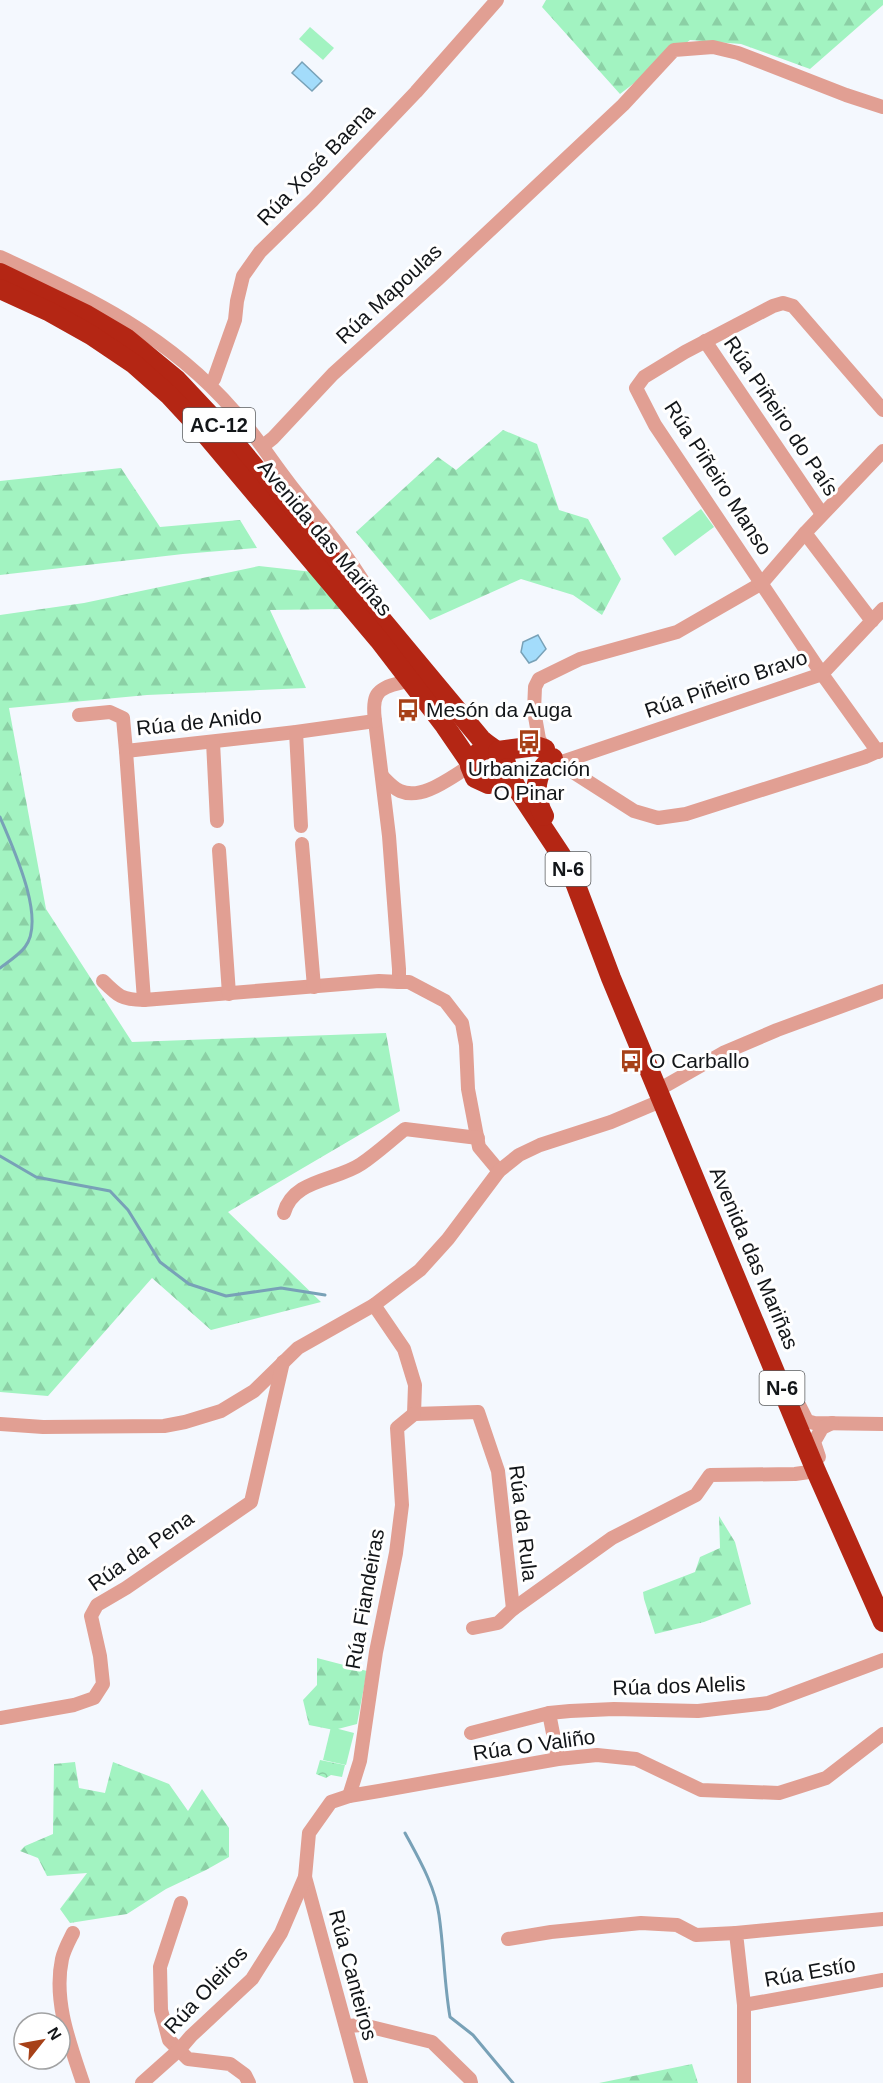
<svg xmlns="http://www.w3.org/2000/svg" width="883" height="2083" font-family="Arial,sans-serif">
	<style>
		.forest { fill: url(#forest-firs) }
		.park { fill: url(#park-crowns) }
		.pitch { fill: #a2f3c1 }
		.water { fill: #a3dcfb; stroke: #78a1b7; stroke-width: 1.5 }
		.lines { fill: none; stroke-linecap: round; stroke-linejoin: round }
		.stream { stroke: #78a1b7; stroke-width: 3 }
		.minor { stroke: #e19f93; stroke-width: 14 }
		.highway { stroke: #b42614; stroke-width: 20 }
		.labels { text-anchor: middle; stroke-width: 6; stroke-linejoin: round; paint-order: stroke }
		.shield { fill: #fff; stroke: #5a5c5e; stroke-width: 1.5 }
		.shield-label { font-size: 20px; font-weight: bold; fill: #131619 }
		.street-label { font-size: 21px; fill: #131619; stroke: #fff }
		.poi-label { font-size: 21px; fill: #131619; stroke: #fff; text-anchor: start }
	</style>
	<defs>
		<pattern id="forest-firs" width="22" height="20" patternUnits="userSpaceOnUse" patternTransform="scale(1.5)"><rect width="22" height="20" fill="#a2f3c1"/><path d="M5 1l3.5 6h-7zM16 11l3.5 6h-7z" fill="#8bd0a5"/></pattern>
		<pattern id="park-crowns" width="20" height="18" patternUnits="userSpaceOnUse" patternTransform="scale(1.5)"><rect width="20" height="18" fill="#a2f3c1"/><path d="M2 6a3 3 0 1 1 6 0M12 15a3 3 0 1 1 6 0" fill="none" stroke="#8bd0a5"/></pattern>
	</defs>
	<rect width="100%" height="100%" fill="#f4f8fe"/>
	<g class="forest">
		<path d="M546 0H883V5L810 69 741 44 690 40 620 94 542 7Z"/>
		<path d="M503 430 537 444 559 510 588 519 621 579 602 615 573 595 521 579 430 620 356 532 438 457 456 470Z"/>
		<path d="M121 468 160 527 240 520 257 548 183 554 0 575V481Z"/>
		<path d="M259 566 313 572 342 609 270 610 306 688 147 695 9 708 46 909 132 1042 386 1033 400 1111 228 1212 321 1302 211 1330 152 1278 48 1396 0 1392V615L84 603Z"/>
		<path d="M719 1516 735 1542 751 1604 704 1622 655 1634 644 1599 643 1592 695 1572 700 1557 720 1548Z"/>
		<path d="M317 1658 367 1671 357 1724 334 1730 309 1725 303 1700 317 1685Z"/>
		<path d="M75 1762 79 1788 105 1793 113 1762 169 1784 188 1811 202 1789 229 1828V1857L206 1870 166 1889 127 1914 70 1923 60 1909 87 1873 47 1876 38 1858 20 1851 25 1846 53 1834 54 1764Z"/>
		<path d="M692 2064 698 2083H599Z"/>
	</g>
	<path class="park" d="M320 1760 345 1765 342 1777 331 1775 326 1778 316 1774Z"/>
	<g class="pitch">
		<path d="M310 27 334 48 323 60 299 39Z"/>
		<path d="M701 509 714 527 675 556 662 538Z"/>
		<path d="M331 1727 354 1733 346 1765 323 1760Z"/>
	</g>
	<g class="water">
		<path d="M302 62 322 81 312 91 292 73Z"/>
		<path d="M538 635 546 649 536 660 529 663 521 652 523 642Z"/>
	</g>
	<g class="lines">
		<g class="stream">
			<path d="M0 817C12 846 47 919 25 947 19 955 8 962 0 968"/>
			<path d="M0 1156 36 1177 110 1191 128 1210 160 1262 189 1284 226 1296 281 1288 325 1295"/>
			<path d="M405 1833C419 1859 435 1886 439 1915 444 1949 444 1982 450 2017L473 2035 513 2083"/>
		</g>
		<g class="minor">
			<path d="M0 257C89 297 169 336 234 411 256 435 272 462 292 487 321 524 353 560 375 602"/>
			<path d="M705 341 822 514"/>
			<path d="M210 384 214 379 235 320 237 301 243 276 260 252 313 200 416 92 497 0"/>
			<path d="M263 446 273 438 333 374 438 279 623 105 674 50 713 47 738 53 846 95 883 107"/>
			<path d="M883 451 805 533 762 583 677 632 580 659 539 679 535 687 534 711 539 739 545 749 559 763 634 811 658 818 686 814 865 757 883 749"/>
			<path d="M805 533 872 621"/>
			<path d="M79 715 110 712 123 718 126 751"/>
			<path d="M375 721 389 836 399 969V982L379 981 144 1000 126 751 296 732Z"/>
			<path d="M375 721C372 697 375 688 400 683"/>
			<path d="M296 732 301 826"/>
			<path d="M213 742 217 821"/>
			<path d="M878 752 822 674 655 425 636 388 644 377 685 352 773 306 783 303 793 306 883 410"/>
			<path d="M559 763 822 674 883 609"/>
			<path d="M382 776C387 781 393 788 400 791 423 801 452 776 470 766"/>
			<path d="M302 844 314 987"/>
			<path d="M219 850 229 994"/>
			<path d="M103 981C118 996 122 1000 144 1000"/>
			<path d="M399 982H409L445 1001 462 1023 466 1045 468 1089 479 1147 499 1171"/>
			<path d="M658 1090 723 1053 777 1030 883 991"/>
			<path d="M284 1213C293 1179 336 1181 361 1164 376 1154 390 1141 405 1129L478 1138"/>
			<path d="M374 1305 404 1349 415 1385 414 1414"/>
			<path d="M798 1403 807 1421 814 1423 883 1424"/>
			<path d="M414 1414 478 1412 498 1471 513 1609"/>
			<path d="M0 1424 43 1427 164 1426 185 1422 221 1411 254 1391 298 1348 374 1305 420 1270 448 1239 499 1171 519 1155 540 1145 611 1122 663 1100"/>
			<path d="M819 1457 814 1442 822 1428 832 1423"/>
			<path d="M473 1628 498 1623 513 1609 612 1538 696 1495 710 1475 795 1474 816 1471"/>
			<path d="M549 1713 558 1759"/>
			<path d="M0 1718 74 1705 94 1698 103 1684 100 1656 91 1616 97 1605 126 1588 251 1502 283 1362"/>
			<path d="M471 1733 549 1713 570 1711 614 1709 698 1711 768 1703 883 1660"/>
			<path d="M349 1796 360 1761 376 1652 396 1553 402 1505 397 1428 414 1414"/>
			<path d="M305 1877 361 2083"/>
			<path d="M181 1903 160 1967 161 2010 169 2040 188 2059 230 2064 245 2075 249 2083"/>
			<path d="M73 1933C69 1941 64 1950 62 1959 53 2001 70 2044 83 2083"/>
			<path d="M508 1939 551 1932 641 1923 677 1925 696 1935 736 1933"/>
			<path d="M744 2005 883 1980"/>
			<path d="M346 2026 363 2025 432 2042 470 2079 471 2083"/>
			<path d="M142 2083 179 2050 191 2036 252 1979 281 1933 305 1877 309 1833 331 1802 349 1796 379 1791 558 1759 597 1755 636 1759 701 1790 779 1793 826 1778 883 1734"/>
			<path d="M744 2083V2005L736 1933 883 1919"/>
		</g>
		<g class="highway">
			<path d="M0 273 87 315 126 338 177 380 224 430 481 739C491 749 514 756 504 775 501 781 495 783 488 784L475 778 470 766C474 755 479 749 491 749"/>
			<path d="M0 289 50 312 91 335 134 364 169 395 207 436 379 640 445 726 471 764"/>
			<path d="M498 751 536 746 545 749"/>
			<path d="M507 768 516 787 561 855 574 880 611 978 816 1471 883 1622"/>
			<path d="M544 816C536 801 533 784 543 768 545 764 550 761 553 758"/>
		</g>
	</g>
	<defs>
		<g id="bus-bare" transform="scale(1.8)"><path d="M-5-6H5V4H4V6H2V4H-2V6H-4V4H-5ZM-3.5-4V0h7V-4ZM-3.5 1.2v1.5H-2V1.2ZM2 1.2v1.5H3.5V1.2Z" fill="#a74118" stroke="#fff" stroke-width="2.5" paint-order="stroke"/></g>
	</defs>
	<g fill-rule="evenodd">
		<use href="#bus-bare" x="408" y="710"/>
		<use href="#bus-bare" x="529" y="741"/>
		<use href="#bus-bare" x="631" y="1061"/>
	</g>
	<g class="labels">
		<g class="shield">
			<rect x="183" y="408" width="72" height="34" rx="4.5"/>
			<rect x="545.5" y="852" width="45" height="34" rx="4.5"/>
			<rect x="759.5" y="1371" width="45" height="34" rx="4.5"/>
		</g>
		<g class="shield-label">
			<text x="219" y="432">AC-12</text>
			<text x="568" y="876">N-6</text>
			<text x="782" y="1395">N-6</text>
		</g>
		<g class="street-label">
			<text transform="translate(316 165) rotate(-46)" y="7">Rúa Xosé Baena</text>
			<text transform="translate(389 294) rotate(-43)" y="7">Rúa Mapoulas</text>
			<text transform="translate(781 416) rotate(56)" y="7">Rúa Piñeiro do País</text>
			<text transform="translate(718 478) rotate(57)" y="7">Rúa Piñeiro Manso</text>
			<text transform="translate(325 538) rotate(50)" y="7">Avenida das Mariñas</text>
			<text transform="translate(726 684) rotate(-19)" y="7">Rúa Piñeiro Bravo</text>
			<text transform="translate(199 722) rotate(-6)" y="7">Rúa de Anido</text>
			<text transform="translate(754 1258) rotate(67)" y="7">Avenida das Mariñas</text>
			<text transform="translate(523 1523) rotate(83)" y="7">Rúa da Rula</text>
			<text transform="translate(141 1551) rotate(-35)" y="7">Rúa da Pena</text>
			<text transform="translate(365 1599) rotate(-80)" y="7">Rúa Fiandeiras</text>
			<text transform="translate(679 1686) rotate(-2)" y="7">Rúa dos Alelis</text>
			<text transform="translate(534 1745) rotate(-8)" y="7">Rúa O Valiño</text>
			<text transform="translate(810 1972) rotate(-10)" y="7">Rúa Estío</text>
			<text transform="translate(353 1975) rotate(75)" y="7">Rúa Canteiros</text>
			<text transform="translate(206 1990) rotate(-47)" y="7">Rúa Oleiros</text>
		</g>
		<g class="poi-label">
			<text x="426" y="717">Mesón da Auga</text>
			<text x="529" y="776" text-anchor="middle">Urbanización<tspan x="529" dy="24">O Pinar</tspan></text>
			<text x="649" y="1068">O Carballo</text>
		</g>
	</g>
	<g transform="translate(42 2041) rotate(59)"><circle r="28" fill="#ffffff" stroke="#a1a2a3" stroke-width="1.5"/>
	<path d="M0-4.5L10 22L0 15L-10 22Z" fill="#a74118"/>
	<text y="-9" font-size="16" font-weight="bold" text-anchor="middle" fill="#131619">N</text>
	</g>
</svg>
